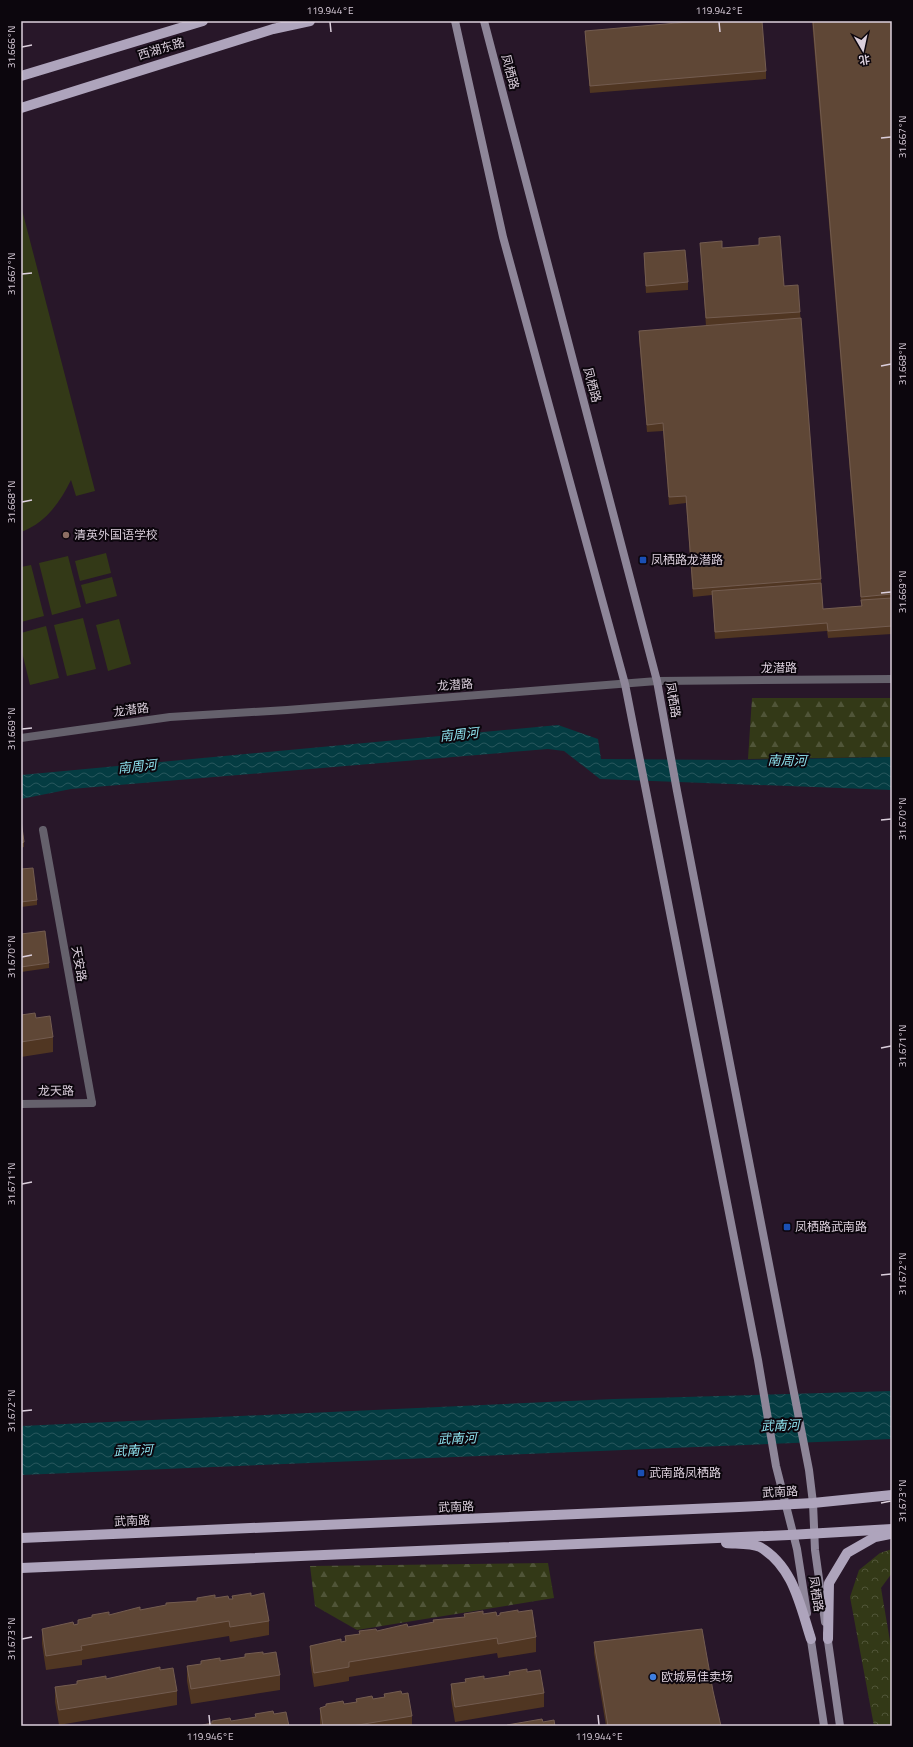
<svg xmlns="http://www.w3.org/2000/svg" width="913" height="1747" font-family="'Titillium Web','Noto Sans SC',sans-serif">
	<style>
		.forest { fill: url(#forest-firs) }
		.park { fill: url(#park-crowns) }
		.pitch { fill: #333917 }
		.water { fill: url(#water-waves) }
		.lines { fill: none; stroke-linecap: round; stroke-linejoin: round }
		.minor { stroke: #65616c; stroke-width: 8 }
		.tertiary { stroke: #65616c; stroke-width: 8 }
		.secondary { stroke: #8e8699; stroke-width: 8 }
		.primary { stroke: #aea4bc; stroke-width: 10 }
		.wall { fill: #503622 }
		.building { fill: #5f4736; stroke: #735c50 }
		.ticks { fill: none; stroke: #dbcfdc; stroke-width: 1.5 }
		.education-dot { fill: #8d6e63; stroke: #0c060d; stroke-width: 1.5 }
		.transit-dot { fill: #1a4fb4; stroke: #0c060d; stroke-width: 1.5 }
		.shop-dot { fill: #3f7fe0; stroke: #0c060d; stroke-width: 1.5 }
		.labels { text-anchor: middle; stroke-width: 4; stroke-linejoin: round; paint-order: stroke }
		.street-label { font-size: 12px; fill: #dbcfdc; stroke: #0c060d }
		.poi-label { font-size: 12px; fill: #dbcfdc; stroke: #0c060d; text-anchor: start }
		.water-label { font-size: 13px; font-style: italic; fill: #8de2ee; stroke: #0c060d }
		.neatline { fill: none; stroke: #dbcfdc; stroke-width: 1.5 }
		.ticks-label { font-size: 10px; text-anchor: middle; fill: #dbcfdc }
	</style>
	<defs>
		<pattern id="forest-firs" width="22" height="20" patternUnits="userSpaceOnUse"><rect width="22" height="20" fill="#333917"/><path d="M5 1l3.5 6h-7zM16 11l3.5 6h-7z" fill="#505538"/></pattern>
		<pattern id="park-crowns" width="20" height="18" patternUnits="userSpaceOnUse"><rect width="20" height="18" fill="#333917"/><path d="M2 6a3 3 0 1 1 6 0M12 15a3 3 0 1 1 6 0" fill="none" stroke="#505538"/></pattern>
		<pattern id="water-waves" width="16" height="10" patternUnits="userSpaceOnUse"><rect width="16" height="10" fill="#043c42"/><path d="M0 5q4-4 8 0t8 0" fill="none" stroke="#28575d"/></pattern>
	</defs>
	<rect width="100%" height="100%" fill="#281729"/>
	<g class="forest">
		<path d="M752 698H892V757L748 759Z"/>
		<path d="M548 1563 554 1598 357 1630 315 1606 310 1566Z"/>
	</g>
	<path class="park" d="M892 1549V1573L881 1588 892 1653V1724L874 1726 850 1597 859 1570 880 1553Z"/>
	<g class="pitch">
		<path d="M21 206 95 491 76 496 71 480C60 502 46 523 21 532Z"/>
		<path d="M106 553 111 573 80 581 75 561Z"/>
		<path d="M68 556 81 607 52 615 39 563Z"/>
		<path d="M31 565 44 616 21 622V567Z"/>
		<path d="M112 577 117 596 86 604 81 585Z"/>
		<path d="M83 618 96 669 67 676 54 625Z"/>
		<path d="M119 619 131 664 108 671 96 625Z"/>
		<path d="M46 626 59 678 30 685 21 648V633Z"/>
	</g>
	<g class="water">
		<path d="M558 725 598 739 601 759 732 760 892 757V790L600 779 564 751 548 749 71 789 21 799V775Z"/>
		<path d="M892 1391V1439L21 1475V1426L614 1399Z"/>
	</g>
	<g class="lines">
		<path class="minor" d="M43 830 92 1103"/>
		<g class="tertiary">
			<path d="M21 738 170 717 287 710 657 681 892 679"/>
			<path d="M21 1104 92 1103"/>
		</g>
		<g class="secondary">
			<path d="M455 21 503 237 625 684 758 1360 776 1466 797 1549 807 1613"/>
			<path d="M484 21 657 681 677 791 809 1470 813 1503 815 1550 825 1622"/>
			<path d="M810 1634 824 1726"/>
			<path d="M827 1634 840 1726"/>
		</g>
		<g class="primary">
			<path d="M21 76 203 21"/>
			<path d="M21 108 273 29 310 21"/>
			<path d="M21 1538 739 1507 813 1503 892 1495"/>
			<path d="M726 1543C735 1544 751 1543 760 1547 793 1566 800 1605 811 1639"/>
			<path d="M21 1568 789 1535 892 1529"/>
			<path d="M828 1639 829 1583 847 1553 875 1537 890 1534"/>
		</g>
	</g>
	<g class="wall">
		<path d="M812 21H892V634L828 638 827 631 715 639 712 595 693 597 686 503 669 505 663 431 647 432 639 339V331L706 326 700 243 722 248 759 245V238L784 286 800 312 821 579 823 609 861 606V604Z"/>
		<path d="M585 31 766 71V79L590 93 585 38Z"/>
		<path d="M644 253 688 282V290L646 293 644 261Z"/>
		<path d="M21 820 24 842V847L21 848Z"/>
		<path d="M21 869 37 900V905L21 907Z"/>
		<path d="M21 934 49 963V968L21 972Z"/>
		<path d="M21 1015 36 1018 53 1037V1052L21 1057Z"/>
		<path d="M232 1596H251L269 1621V1635L230 1642 229 1636 82 1660V1665L46 1670 42 1644V1629L78 1624V1620L92 1617V1615H109L140 1610 166 1606V1603L197 1601V1598H215L229 1599H232Z"/>
		<path d="M518 1612 536 1637V1652L498 1658 497 1653 349 1677V1681L314 1687 310 1661V1646L345 1641V1636L359 1634V1631H377L408 1627 433 1622V1620L464 1617V1614H483L497 1616 500 1615V1613Z"/>
		<path d="M594 1642 713 1691 721 1726H606L594 1653Z"/>
		<path d="M245 1654H263L280 1675V1690L191 1704 187 1681V1666L201 1664V1661H220L245 1657Z"/>
		<path d="M160 1670 177 1691V1705L59 1725 55 1702V1687L77 1684V1681L106 1679Z"/>
		<path d="M509 1672H527L544 1693V1707L455 1722 451 1699V1684L465 1682V1679H484L509 1675Z"/>
		<path d="M384 1694H402L412 1716V1726H320V1708L326 1707V1704H344L356 1702V1699H373L384 1697Z"/>
	</g>
	<g class="building">
		<path d="M700 21H762L766 71 590 86 585 31Z"/>
		<path d="M813 21H892V594L861 597Z"/>
		<path d="M780 236 784 286 798 285 800 312 706 318 700 243 722 241V248L759 245V238Z"/>
		<path d="M685 250 688 282 646 286 644 253Z"/>
		<path d="M801 318 821 579 693 589 686 496 669 497 663 423 647 425 639 331Z"/>
		<path d="M821 583 823 609 862 606 861 600 892 598V626L828 631 827 623 715 632 712 591Z"/>
		<path d="M21 820 24 842 21 843Z"/>
		<path d="M33 868 37 900 21 902V869Z"/>
		<path d="M45 931 49 963 21 967V934Z"/>
		<path d="M35 1013 36 1018 50 1016 53 1037 21 1042V1015Z"/>
		<path d="M251 1593V1596L264 1593 269 1621 230 1627 229 1621 81 1646 82 1650 46 1656 42 1629 73 1622 74 1625 78 1624V1620L92 1617V1615L109 1612V1615L140 1607V1610L166 1605V1603L197 1601V1598L215 1595V1598L228 1596 229 1599H233L232 1596Z"/>
		<path d="M518 1610V1612L532 1610 536 1637 498 1644 497 1638 349 1662V1667L314 1673 310 1646 341 1639V1642L346 1641 345 1636 360 1634 359 1631 376 1629 377 1631 407 1624 408 1627 434 1622 433 1620 465 1617 464 1614 483 1611V1614L496 1612 497 1616 500 1615V1613Z"/>
		<path d="M702 1629 713 1691 721 1726H608L594 1642Z"/>
		<path d="M263 1652V1654L276 1652 280 1675 191 1689 187 1666 201 1664V1661L220 1658V1661L245 1657V1654Z"/>
		<path d="M160 1667V1670L173 1668 177 1691 59 1710 55 1687 77 1684V1681L106 1676V1679Z"/>
		<path d="M527 1669V1672L540 1670 544 1693 455 1707 451 1684 466 1682 465 1679 484 1676V1679L510 1675 509 1672Z"/>
		<path d="M401 1691 402 1694 408 1693 412 1716 352 1726H323L320 1708 326 1706V1704L343 1701 344 1704 357 1702 356 1699 372 1696 373 1699 385 1697 384 1694Z"/>
		<path d="M273 1711 274 1714 286 1712 289 1726H198L212 1723V1721L230 1718 231 1721 256 1717 255 1714Z"/>
		<path d="M542 1719 543 1722 554 1720 555 1726H507V1725Z"/>
	</g>
	<path class="ticks" d="M330 22 331 32M719 22 720 32M22 47 32 45M881 138 891 137M22 274 32 273M881 366 891 364M22 502 32 500M881 593 891 592M22 729 32 728M881 820 891 819M22 957 32 955M881 1048 891 1046M22 1184 32 1182M881 1275 891 1274M22 1411 32 1410M881 1503 891 1501M22 1639 32 1637M209 1715 210 1725M598 1715 599 1725"/>
	<circle class="education-dot" cx="66" cy="535" r="4"/>
	<g class="transit-dot">
		<rect x="639" y="556" width="8" height="8" rx="2"/>
		<rect x="783" y="1223" width="8" height="8" rx="2"/>
		<rect x="637" y="1469" width="8" height="8" rx="2"/>
	</g>
	<circle class="shop-dot" cx="653" cy="1677" r="4"/>
	<g class="labels">
		<g class="street-label">
			<text transform="translate(161 49) rotate(-17)" y="4">西湖东路</text>
			<text transform="translate(510 72) rotate(75)" y="4">凤栖路</text>
			<text transform="translate(592 385) rotate(75)" y="4">凤栖路</text>
			<text x="779" y="672">龙潜路</text>
			<text transform="translate(455 685) rotate(-4)" y="4">龙潜路</text>
			<text transform="translate(673 700) rotate(80)" y="4">凤栖路</text>
			<text transform="translate(131 710) rotate(-8)" y="4">龙潜路</text>
			<text transform="translate(79 964) rotate(80)" y="4">天安路</text>
			<text transform="translate(56 1091) rotate(-1)" y="4">龙天路</text>
			<text transform="translate(780 1492) rotate(-3)" y="4">武南路</text>
			<text transform="translate(456 1507) rotate(-2)" y="4">武南路</text>
			<text transform="translate(132 1521) rotate(-2)" y="4">武南路</text>
			<text transform="translate(816 1594) rotate(81)" y="4">凤栖路</text>
		</g>
		<g class="poi-label">
			<text x="74" y="539">清英外国语学校</text>
			<text x="651" y="564">凤栖路龙潜路</text>
			<text x="795" y="1231">凤栖路武南路</text>
			<text x="649" y="1477">武南路凤栖路</text>
			<text x="661" y="1681">欧城易佳卖场</text>
		</g>
		<g class="water-label">
			<text transform="translate(459 734) rotate(-6)" y="5">南周河</text>
			<text transform="translate(787 760) rotate(1)" y="5">南周河</text>
			<text transform="translate(137 766) rotate(-6)" y="5">南周河</text>
			<text transform="translate(780 1425) rotate(-2)" y="5">武南河</text>
			<text transform="translate(457 1438) rotate(-2)" y="5">武南河</text>
			<text transform="translate(133 1450) rotate(-2)" y="5">武南河</text>
		</g>
	</g>
	<rect width="913" height="1747" fill="none" stroke="#0c060d" stroke-width="44"/>
	<g transform="translate(863 50) rotate(171)" stroke="#0c060d" stroke-width="3" paint-order="stroke">
	<path d="M0-3L7 15L0 10L-7 15Z" fill="#dbcfdc"/>
	<text y="-6" font-size="11" font-weight="bold" text-anchor="middle" fill="#dbcfdc">北</text>
	</g>
	<rect x="22" y="22" width="869" height="1703" class="neatline"/>
	<g class="ticks-label">
		<text x="330" y="14">119.944°E</text>
		<text x="719" y="14">119.942°E</text>
		<text transform="translate(11 47) rotate(-90)" y="4">31.666°N</text>
		<text transform="translate(902 137) rotate(-90)" y="4">31.667°N</text>
		<text transform="translate(11 274) rotate(-90)" y="4">31.667°N</text>
		<text transform="translate(902 364) rotate(-90)" y="4">31.668°N</text>
		<text transform="translate(11 502) rotate(-90)" y="4">31.668°N</text>
		<text transform="translate(902 592) rotate(-90)" y="4">31.669°N</text>
		<text transform="translate(11 729) rotate(-90)" y="4">31.669°N</text>
		<text transform="translate(902 819) rotate(-90)" y="4">31.670°N</text>
		<text transform="translate(11 957) rotate(-90)" y="4">31.670°N</text>
		<text transform="translate(902 1046) rotate(-90)" y="4">31.671°N</text>
		<text transform="translate(11 1184) rotate(-90)" y="4">31.671°N</text>
		<text transform="translate(902 1274) rotate(-90)" y="4">31.672°N</text>
		<text transform="translate(11 1411) rotate(-90)" y="4">31.672°N</text>
		<text transform="translate(902 1501) rotate(-90)" y="4">31.673°N</text>
		<text transform="translate(11 1639) rotate(-90)" y="4">31.673°N</text>
		<text x="210" y="1740">119.946°E</text>
		<text x="599" y="1740">119.944°E</text>
	</g>
</svg>
